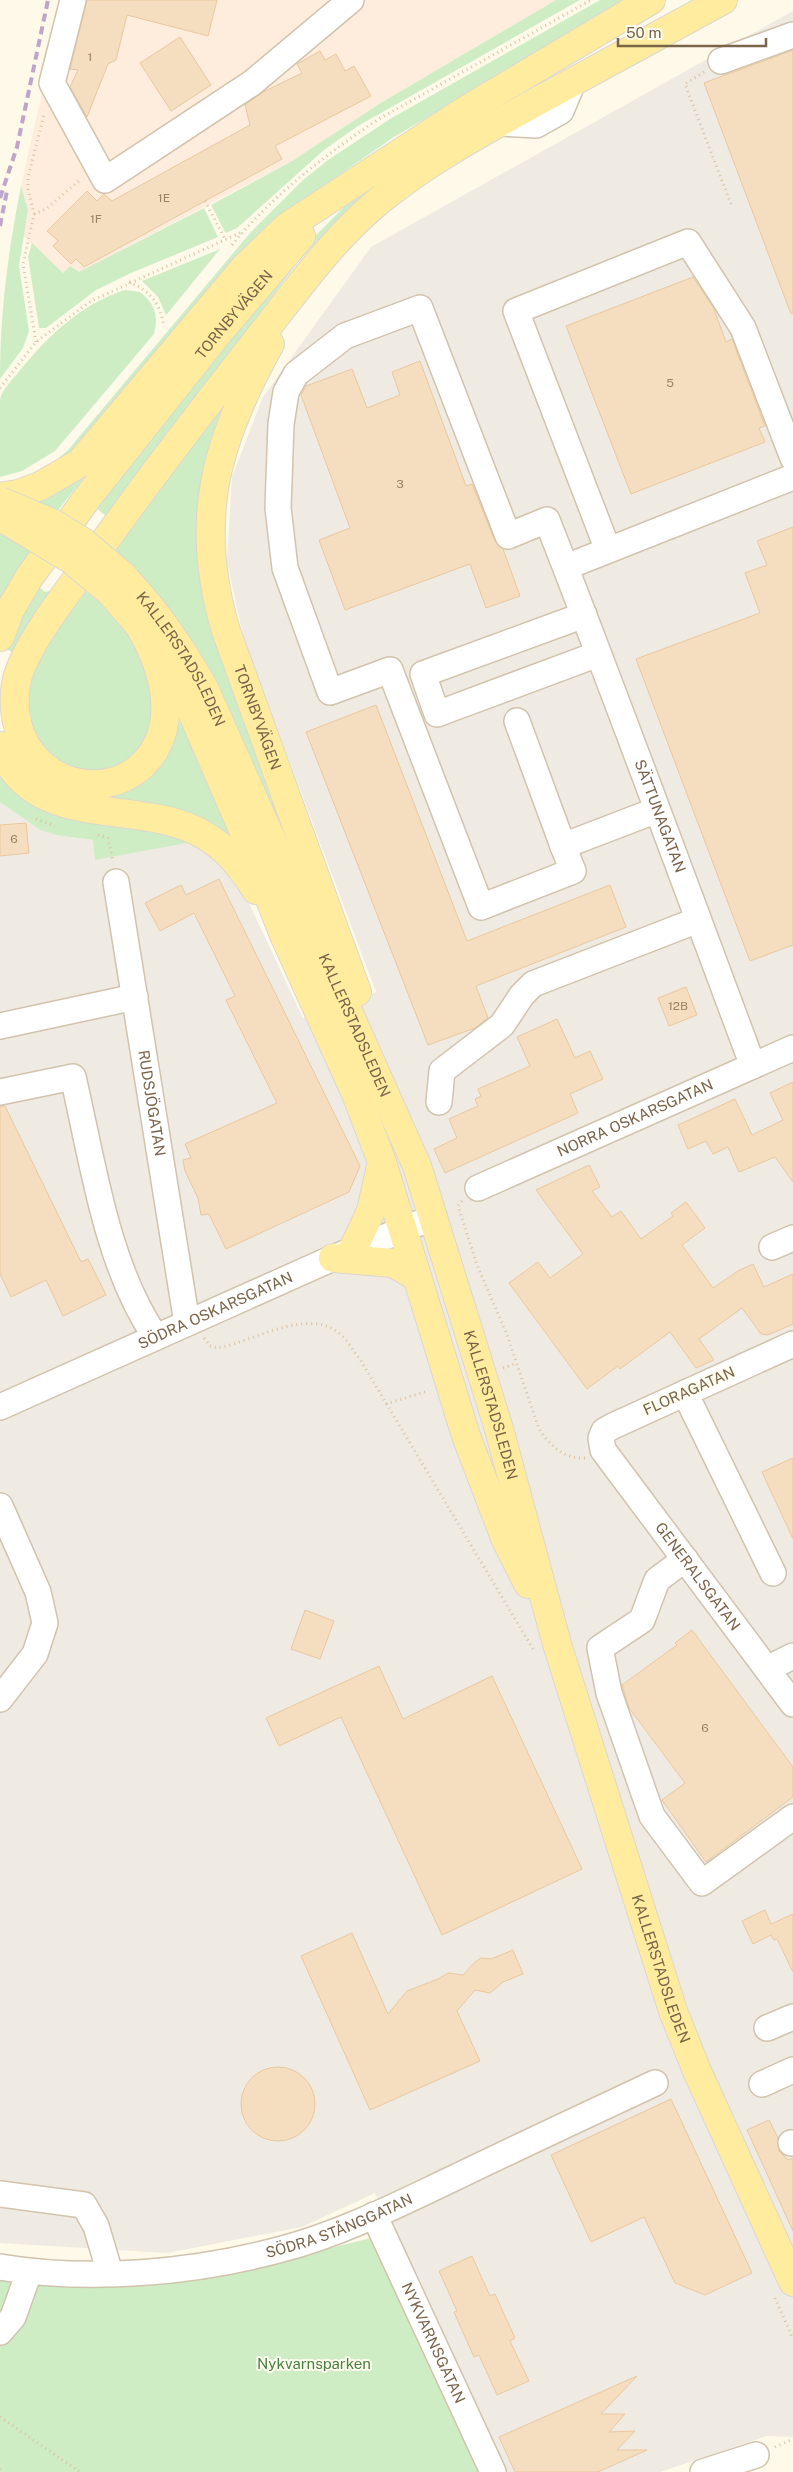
<svg xmlns="http://www.w3.org/2000/svg" width="793" height="2472" font-family="'Public Sans',sans-serif">
	<style>
		.commercial { fill: #feecdc }
		.industrial { fill: #efeae2 }
		.green { fill: #ceedc5 }
		.building { fill: #f5debf; stroke: #e9c89e }
		.lines { fill: none; stroke-linecap: round; stroke-linejoin: round }
		.minor-casing { stroke: #d1c3ad; stroke-width: 28 }
		.major-casing { stroke: #dcd7d0; stroke-width: 30 }
		.path { stroke: #dbc2a1; stroke-width: 3; stroke-dasharray: 1 4; stroke-linecap: butt }
		.minor { stroke: #fff; stroke-width: 25 }
		.major { stroke: #ffec9e; stroke-width: 28 }
		.rail { stroke: #bfa5ca; stroke-width: 4; stroke-dasharray: 8 5; stroke-linecap: butt }
		.major-bridge-casing { stroke: #dcd7d0; stroke-width: 30; stroke-linecap: butt }
		.major-bridge { stroke: #ffec9e; stroke-width: 28 }
		.labels { text-anchor: middle; stroke-width: 4; stroke-linejoin: round; paint-order: stroke }
		.number-label { font-size: 12px; fill: #998267 }
		.street-label { font-size: 15px; fill: #7a644a; stroke: #fffcf0 }
		.park-label { font-size: 15px; fill: #488141; stroke: #fffcf0 }
	</style>
	<rect width="100%" height="100%" fill="#fef9e9"/>
	<path class="commercial" d="M63 0H556L379 104 292 161 78 273H63L23 236 28 210 21 186Z"/>
	<path class="industrial" d="M793 11V2437L767 2436 660 2472H502L375 2193 302 2227 167 2253 0 2243V802L40 830 56 835 93 840 197 841 214 853 246 897 303 1018 376 992 244 640 227 562 232 477 263 397 371 247Z"/>
	<g class="green">
		<path d="M556 0H580L358 126 324 150 237 228 226 233 224 230 211 205 292 161 379 104Z"/>
		<path d="M600 0H627L394 137 304 199 71 456 53 463 68 450 250 233 303 180 328 160 390 119Z"/>
		<path d="M386 174 388 177 349 209 300 259 108 518 94 506 297 254 346 205Z"/>
		<path d="M21 186 28 210 19 266 29 331 23 348 0 379C0 312 8 252 21 186Z"/>
		<path d="M204 208 218 237 131 273 96 290 46 328H39L28 257 32 243 63 273 70 266 79 272Z"/>
		<path d="M220 249 167 314 166 315 158 297 142 281Z"/>
		<path d="M125 290 140 292C155 304 159 316 154 334L55 451 22 471 0 477C0 452 0 425 0 400 1 391 11 381 17 374 45 339 80 304 125 290Z"/>
		<path d="M252 359 218 422 209 451 199 522 362 1020 111 553Z"/>
		<path d="M141 406 55 514 32 499Z"/>
		<path d="M0 534 31 549 0 606Z"/>
		<path d="M39 584 40 588 45 592 49 591 54 595 16 654 4 648Z"/>
		<path d="M80 587 102 604 128 632 140 650 156 695 147 743 126 764 100 773 58 767 27 725 26 686 32 665Z"/>
		<path d="M184 721 234 834 224 837 103 801V793L174 725Z"/>
		<path d="M0 771 176 832 197 841 95 860 93 840 56 835 40 830 0 802Z"/>
		<path d="M375 2237 481 2472H0V2281L27 2284H157L282 2260Z"/>
	</g>
	<g class="building">
		<path d="M87 0H217L208 36 127 15 116 60 108 64 87 117 70 87 78 70 70 69Z"/>
		<path d="M180 37 211 85 171 111 140 63Z"/>
		<path d="M793 50V313L791 314 704 83Z"/>
		<path d="M320 51 325 60 336 54 345 71 354 66 371 96 275 146 282 159 84 267 76 259 71 264 53 246 58 241 47 231 87 191 97 201 104 194 112 201 250 125 245 105 263 92 302 73 297 64Z"/>
		<path d="M693 277 713 307 726 342 732 339 765 426 759 428 765 442 631 494 566 326Z"/>
		<path d="M420 361 466 486 472 484 495 541 503 549 520 596 486 608 470 564 345 610 319 540 350 528 301 395 306 386 352 369 367 408 400 395 392 372Z"/>
		<path d="M793 527V945L750 961 636 659 760 613 745 573 767 565 757 541Z"/>
		<path d="M376 705 467 941 610 885 626 927 476 986 488 1018 475 1028 428 1045 306 732Z"/>
		<path d="M26 823 29 853 0 856V825Z"/>
		<path d="M219 879 360 1166 349 1192 226 1249 209 1214 201 1215 198 1198 185 1171 183 1160 191 1158 185 1144 277 1103 226 1000 235 996 194 913 160 931 145 903 181 885 186 895Z"/>
		<path d="M686 987 697 1015 669 1026 658 998Z"/>
		<path d="M557 1019 575 1058 590 1051 603 1079 570 1094 578 1113 445 1173 434 1149 457 1138 449 1119 478 1106 475 1099 481 1096 478 1089 530 1066 517 1037Z"/>
		<path d="M793 1082V1182L775 1157 739 1172 728 1147 713 1154 706 1141 688 1149 678 1125 735 1099 752 1135 783 1120 770 1093Z"/>
		<path d="M0 1106H5L81 1262 88 1259 106 1295 63 1316 46 1280 11 1297 0 1274Z"/>
		<path d="M589 1165 600 1187 592 1191 612 1217 621 1211 641 1239 673 1216 671 1213 686 1202 705 1228 682 1245 713 1288 738 1271 753 1264 764 1287 793 1274V1324L768 1335 761 1334 742 1308 699 1339 714 1360 696 1368 670 1332 620 1369 618 1366 587 1389 509 1283 538 1262 550 1278 583 1254 536 1190Z"/>
		<path d="M793 1458V1539L762 1472Z"/>
		<path d="M305 1610 334 1621 320 1659 291 1649Z"/>
		<path d="M692 1630 793 1767V1797L706 1862 662 1800 685 1783 629 1708 622 1685 677 1645 675 1643Z"/>
		<path d="M379 1666 403 1719 492 1676 582 1869 442 1935 341 1717 279 1746 266 1718Z"/>
		<path d="M765 1910 771 1924 793 1914V1972L777 1939 774 1940 771 1935 753 1944 742 1921Z"/>
		<path d="M352 1933 388 2014 407 1991 438 1979 448 1973 463 1975 475 1962 481 1958 491 1959 513 1950 523 1974 503 1982 490 1993 475 1990 457 2011 480 2061 370 2110 301 1956Z"/>
		<circle cx="278" cy="2104" r="37"/>
		<path d="M671 2099 752 2273 705 2295 675 2283 644 2217 591 2242 551 2155Z"/>
		<path d="M769 2120 778 2138 779 2151 788 2160 793 2158V2231L747 2130Z"/>
		<path d="M472 2256 490 2296 495 2294 515 2338 510 2341 529 2381 497 2395 479 2355 474 2357 454 2312 457 2311 439 2271Z"/>
		<path d="M637 2376 601 2414H625L609 2432 635 2431 617 2450H647L598 2472H515L499 2437Z"/>
	</g>
	<g class="lines">
		<g class="minor-casing">
			<g id="minor">
				<path d="M73 0 52 83 105 180 252 83 351 0"/>
				<path d="M721 61 793 35"/>
				<path d="M499 123 536 125 561 111 573 82"/>
				<path d="M608 550 516 311 688 242 743 328 793 458"/>
				<path d="M566 567 793 477"/>
				<path d="M584 615 423 674 437 714 598 654"/>
				<path d="M517 721 563 846"/>
				<path id="s1" d="M657 810 563 846 573 871 481 907 390 670 330 692 285 568 278 508 281 424 286 392 296 374 345 336 420 308 508 536 547 520C618 701 685 884 753 1066"/>
				<path id="s2" d="M116 882 187 1323"/>
				<path d="M0 1026 135 997"/>
				<path d="M0 1092 73 1077C93 1162 106 1264 155 1336"/>
				<path d="M439 1102 442 1071 502 1025 522 995 533 984 698 920"/>
				<path id="s3" d="M478 1188 793 1048"/>
				<path d="M772 1247 793 1238"/>
				<path id="s4" d="M793 1344 613 1426 604 1431 601 1438 603 1450 793 1704"/>
				<path d="M685 1393 773 1573"/>
				<path id="s5" d="M0 1407 333 1258 434 1217"/>
				<path d="M0 1506 38 1592 45 1623 35 1654 0 1699"/>
				<path d="M685 1559 657 1580 642 1620 600 1648 609 1693 652 1816 702 1883 793 1817"/>
				<path d="M767 1669 793 1656"/>
				<path d="M767 2028 793 2017"/>
				<path d="M762 2084 793 2070"/>
				<path d="M791 2143H793"/>
				<path d="M0 2194 84 2205 96 2226 110 2273"/>
				<path id="s6" d="M374 2215 493 2472"/>
				<path id="s7" d="M0 2267C89 2282 194 2273 282 2249 340 2234 395 2206 450 2180 518 2147 587 2115 655 2083"/>
				<path d="M0 2332 13 2317 29 2272"/>
				<path d="M703 2472 756 2455"/>
			</g>
		</g>
		<g class="major-casing">
			<g id="major">
				<path id="s8" d="M270 344C215 442 193 521 226 631L357 992"/>
				<path d="M0 497 18 494 40 486 80 463 245 267 288 226 466 110 651 0"/>
				<path id="s9" d="M123 576C156 611 181 647 204 688L417 1166 499 1429 557 1644 673 2011 697 2071 793 2282"/>
				<path d="M110 592 165 655 185 696 243 830 284 935 356 1094 382 1162 466 1436 506 1540 528 1584"/>
				<path d="M135 619C155 650 172 692 163 729 144 802 47 802 20 733 14 715 13 697 17 679 27 641 73 585 97 552 149 479 203 409 258 339 296 291 332 239 380 200 428 161 482 132 536 102 598 68 661 34 723 0"/>
				<path id="s10" d="M0 637 10 610 30 576 91 493 219 332 301 236"/>
				<path d="M0 746C35 834 138 796 204 835 227 848 242 868 256 890"/>
				<path d="M353 1249 371 1211 381 1166"/>
				<path d="M333 1258 393 1263 417 1277"/>
			</g>
		</g>
		<g class="path">
			<path d="M704 72 685 84 732 207"/>
			<path d="M205 201 225 239"/>
			<path d="M34 214 46 209 80 180"/>
			<path d="M232 245C273 195 324 156 377 120L591 0"/>
			<path d="M129 282C151 291 160 303 164 327"/>
			<path d="M36 342 23 264 34 214 28 189V177L44 115"/>
			<path d="M0 388 36 342 91 301 242 232"/>
			<path d="M36 819 55 826"/>
			<path d="M98 835 108 838 113 861"/>
			<path d="M462 1201 458 1206 477 1265 507 1335 539 1429C549 1444 564 1460 585 1458"/>
			<path d="M204 1338 210 1346 218 1348C252 1342 308 1306 340 1334 348 1341 354 1352 361 1361L533 1649"/>
			<path d="M503 1368 517 1363"/>
			<path d="M386 1404 428 1391"/>
			<path d="M775 2298 793 2339"/>
			<path d="M0 2417 80 2472"/>
			<path d="M775 2447 793 2439"/>
			<path d="M0 2469 2 2472"/>
		</g>
		<use href="#minor" class="minor"/>
		<use href="#major" class="major"/>
		<g class="rail">
			<path d="M0 198 17 147 48 0"/>
			<path d="M0 226 7 191"/>
		</g>
		<g class="major-bridge-casing">
			<g id="major-bridge">
				<path d="M0 501 54 524 83 542 123 576"/>
				<path d="M6 520 72 560 110 592"/>
			</g>
		</g>
		<use href="#major-bridge" class="major-bridge"/>
	</g>
	<g class="labels">
		<g class="number-label">
			<text x="90" y="61">1</text>
			<text x="164" y="202">1E</text>
			<text x="96" y="223">1F</text>
			<text x="670" y="387">5</text>
			<text x="400" y="488">3</text>
			<text x="14" y="843">6</text>
			<text x="678" y="1010">12B</text>
			<text x="705" y="1732">6</text>
		</g>
		<g class="street-label">
			<text dy="5" stroke="none"><textPath href="#s10" startOffset="400">TORNBYVÄGEN</textPath></text>
			<text dy="5" stroke="none"><textPath href="#s9" startOffset="102">KALLERSTADSLEDEN</textPath></text>
			<text dy="5" stroke="none"><textPath href="#s8" startOffset="392">TORNBYVÄGEN</textPath></text>
			<text dy="5" stroke="none"><textPath href="#s1" startOffset="1619">SÄTTUNAGATAN</textPath></text>
			<text dy="5" stroke="none"><textPath href="#s9" startOffset="508">KALLERSTADSLEDEN</textPath></text>
			<text dy="5" stroke="none"><textPath href="#s2" startOffset="224">RUDSJÖGATAN</textPath></text>
			<text dy="5" stroke="none"><textPath href="#s3" startOffset="172">NORRA OSKARSGATAN</textPath></text>
			<text dy="5" stroke="none"><textPath href="#s5" startOffset="236">SÖDRA OSKARSGATAN</textPath></text>
			<text transform="translate(689 1391) rotate(-24)" y="5">FLORAGATAN</text>
			<text dy="5" stroke="none"><textPath href="#s9" startOffset="912">KALLERSTADSLEDEN</textPath></text>
			<text dy="5" stroke="none"><textPath href="#s4" startOffset="386">GENERALSGATAN</textPath></text>
			<text dy="5" stroke="none"><textPath href="#s9" startOffset="1501">KALLERSTADSLEDEN</textPath></text>
			<text dy="5" stroke="none"><textPath href="#s7" startOffset="346">SÖDRA STÅNGGATAN</textPath></text>
			<text dy="5" stroke="none"><textPath href="#s6" startOffset="141">NYKVARNSGATAN</textPath></text>
		</g>
		<g class="park-label">
			<text x="314" y="2369">Nykvarnsparken</text>
		</g>
	</g>
	<path d="M618 38v8h148v-8" fill="none" stroke="#7a644a" stroke-width="2.5"/>
	<text x="626" y="38" font-size="15" fill="#7a644a" stroke="#fffcf0" stroke-width="4" paint-order="stroke">50 m</text>
</svg>
